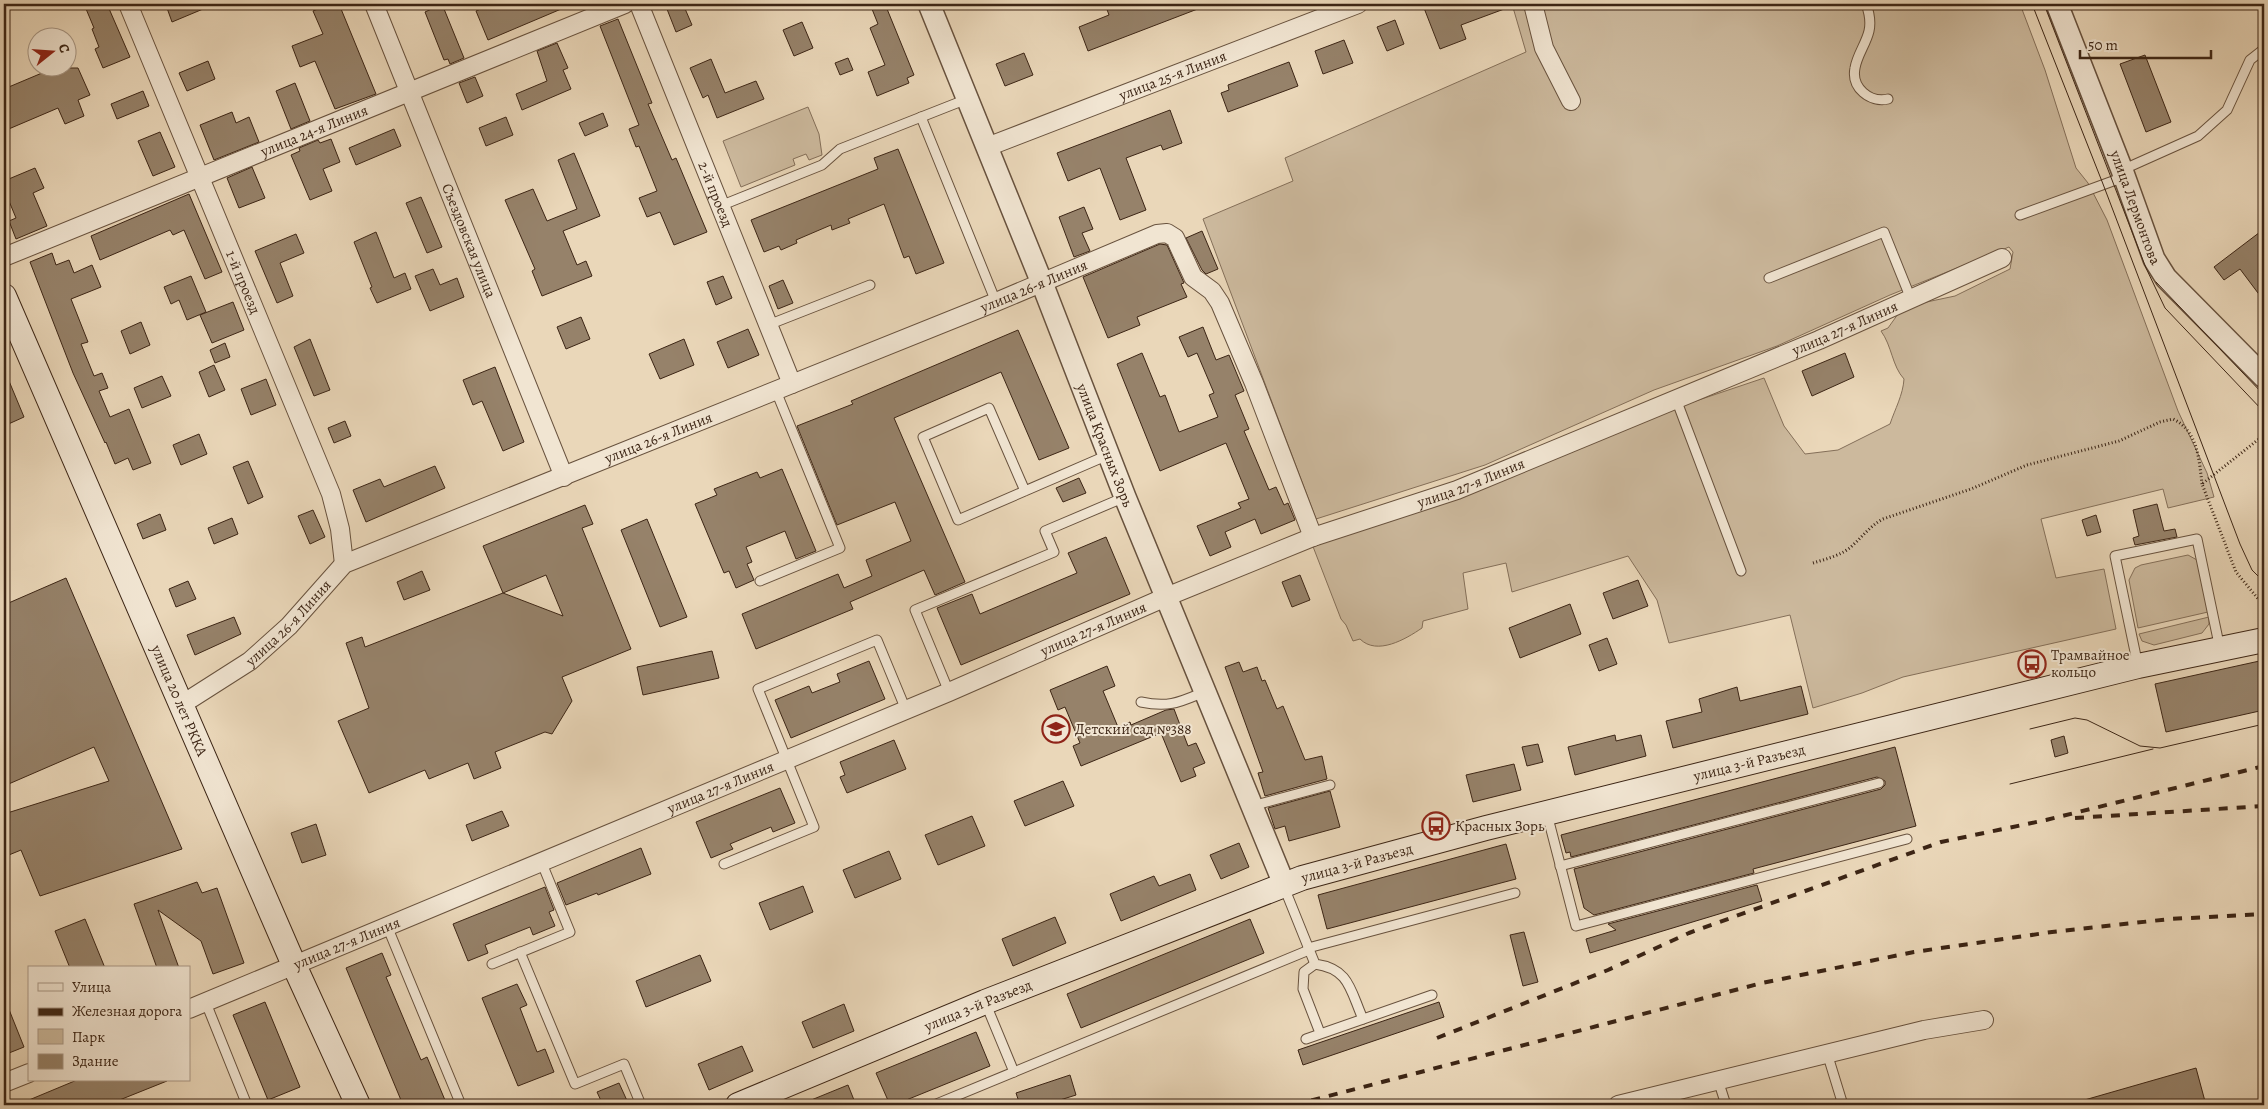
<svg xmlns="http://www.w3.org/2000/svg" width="2268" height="1109" font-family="Alegreya,serif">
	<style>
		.green { fill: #ccb99d; stroke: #846f59 }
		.building { fill: #96826a; stroke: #3c2515; fill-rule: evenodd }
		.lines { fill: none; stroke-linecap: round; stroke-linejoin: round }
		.service-casing { stroke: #68523e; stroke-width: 11 }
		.minor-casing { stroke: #68523e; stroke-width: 20 }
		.tertiary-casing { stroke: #68523e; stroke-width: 24 }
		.secondary-casing { stroke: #3c2515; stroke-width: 26 }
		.path { stroke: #3c2515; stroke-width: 3; stroke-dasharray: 1 2.5; stroke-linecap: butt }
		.service { stroke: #f1e5d2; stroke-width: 9 }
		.minor { stroke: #f1e5d2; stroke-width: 18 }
		.tertiary { stroke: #f1e5d2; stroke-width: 21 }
		.secondary { stroke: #f1e5d2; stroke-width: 24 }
		.tram { stroke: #3c2515; stroke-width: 1 }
		.rail { stroke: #3c2515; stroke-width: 4; stroke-dasharray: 9 9; stroke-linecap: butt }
		.labels { text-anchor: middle; stroke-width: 4; stroke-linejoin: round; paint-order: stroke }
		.street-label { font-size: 15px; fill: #3c2515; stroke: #f1e5d2 }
		.poi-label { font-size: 15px; fill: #3c2515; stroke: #f1e5d2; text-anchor: start }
	</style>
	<rect width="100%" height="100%" fill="#ead7b9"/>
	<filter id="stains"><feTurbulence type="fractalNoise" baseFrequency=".004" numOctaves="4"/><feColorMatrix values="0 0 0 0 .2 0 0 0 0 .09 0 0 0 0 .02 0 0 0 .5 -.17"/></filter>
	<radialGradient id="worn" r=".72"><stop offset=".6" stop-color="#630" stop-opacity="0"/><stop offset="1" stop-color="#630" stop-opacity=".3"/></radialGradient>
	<g class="green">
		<path d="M1512 4H2020L2045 70 2076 168 2088 183 2107 220 2178 411 2207 473 2214 497 2168 508 2163 489 2041 519 2056 578 2104 569 2116 629 1903 677 1862 693 1813 708 1790 615 1669 643 1657 600 1628 556 1512 592 1506 563 1463 573 1468 609 1423 621 1422 628C1406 639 1377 656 1360 639L1353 641 1346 625 1341 619 1312 544 1666 411 1764 378 1784 426 1805 454 1838 450 1890 424C1895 409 1903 395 1904 379 1892 366 1892 346 1881 331L1888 328 1903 307 1955 296 2010 269 2013 252 2009 247 1890 295 1777 346 1654 390 1485 465 1316 519 1203 219 1293 181 1285 158 1526 52Z"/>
		<path d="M808 107 819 134 822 155 809 160 806 154 793 159 795 165 741 187 723 141Z"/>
		<path d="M2188 555 2197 560 2208 612 2138 628 2129 580 2135 568 2141 565Z"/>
		<path d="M2209 617V624L2202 633 2154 645 2142 641 2139 634Z"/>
	</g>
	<g class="building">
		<path d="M84 4H107L130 57 103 68 95 49 99 47 92 29 94 28Z"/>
		<path d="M178 4H215L172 22 167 8Z"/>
		<path d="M330 4H339L376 94 335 109 315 61 300 67 292 46 323 34 313 11Z"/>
		<path d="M442 4 464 58 450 64 448 59 444 60 425 12Z"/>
		<path d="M492 4H573L488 40 476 11Z"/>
		<path d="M665 4H683L692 25 676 32Z"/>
		<path d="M870 4H885L914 75 907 78 909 83 877 96 868 72 885 65 870 28 878 24Z"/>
		<path d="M1105 4H1207L1208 5 1088 51 1079 27 1109 15Z"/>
		<path d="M1436 4H1515V5L1461 25 1466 39 1440 49 1424 8Z"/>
		<path d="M618 19 652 103 648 104 672 160 676 158 707 232 674 245 660 212 647 217 639 198 657 191 639 146 636 147 629 129 639 125 600 26Z"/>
		<path d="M1395 20 1404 44 1387 51 1377 27Z"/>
		<path d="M802 22 813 48 794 56 783 30Z"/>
		<path d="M1344 40 1353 63 1323 74 1315 51Z"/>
		<path d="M557 43 568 68 563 70 571 89 522 110 516 94 547 81 537 51Z"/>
		<path d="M1024 53 1033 75 1005 86 996 64Z"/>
		<path d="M2145 55 2171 122 2146 132 2120 64Z"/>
		<path d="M848 58 853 70 840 75 835 63Z"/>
		<path d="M711 59 725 93 756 81 764 99 717 118 708 95 703 98 690 68Z"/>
		<path d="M208 61 215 79 187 91 179 73Z"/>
		<path d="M1289 62 1298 86 1228 112 1221 93 1229 90 1228 85Z"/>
		<path d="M40 68H78L90 95 78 100 84 116 65 124 58 108 4 131V89L42 73Z"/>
		<path d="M475 77 483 96 467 103 459 83Z"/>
		<path d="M295 83 310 121 291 129 276 91Z"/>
		<path d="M143 91 149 106 117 119 111 104Z"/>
		<path d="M1170 110 1182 143 1163 150 1161 145 1126 158 1146 210 1120 220 1100 168 1068 181 1057 153Z"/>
		<path d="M232 112 236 123 249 117 259 142 214 160 200 125Z"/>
		<path d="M603 113 608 126 585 136 579 123Z"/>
		<path d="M506 117 513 135 486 146 479 128Z"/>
		<path d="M394 129 401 146 356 165 349 148Z"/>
		<path d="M160 132 175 167 153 176 138 141Z"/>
		<path d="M331 139 340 162 323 169 332 191 310 200 291 155 300 151 299 148 318 140 320 143Z"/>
		<path d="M898 149 944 263 916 274 909 256 904 258 884 204 848 219 850 223 832 230 831 225 796 240 797 243 781 250 779 246 764 252 751 220 878 169 874 158Z"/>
		<path d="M574 153 600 216 563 231 577 265 586 261 592 276 542 296 532 271 535 269 505 200 533 189 547 221 577 209 558 160Z"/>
		<path d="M252 167 265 198 239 208 227 178Z"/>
		<path d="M35 168 44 188 33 193 47 226 16 239 9 221 16 218 4 189V181Z"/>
		<path d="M189 194 222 272 205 279 184 230 173 235 170 230 100 260 91 236Z"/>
		<path d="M421 197 442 247 427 253 406 203Z"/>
		<path d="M1084 207 1093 229 1082 233 1090 251 1074 257 1059 217Z"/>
		<path d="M2264 229V301L2240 269 2224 280 2214 267Z"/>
		<path d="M1202 231 1218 269 1206 274 1202 270 1186 238Z"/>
		<path d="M376 232 394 278 405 273 411 289 377 303 370 288 372 287 354 242Z"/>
		<path d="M296 234 304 253 280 263 293 296 277 303 255 251Z"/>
		<path d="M1160 244 1167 245 1184 283 1181 284 1187 297 1137 317 1140 325 1108 338 1083 277Z"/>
		<path d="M52 253 56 265 69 260 74 273 92 265 101 287 71 299 88 342 81 344 94 376 102 373 108 388 99 391 110 417 129 409 151 463 133 470 128 458 115 464 106 442 105 443 73 373 30 262Z"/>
		<path d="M433 269 440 285 457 278 464 297 430 311 415 276Z"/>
		<path d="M191 276 206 312 187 320 179 300 171 304 164 287Z"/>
		<path d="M723 276 732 298 716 305 707 282Z"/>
		<path d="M783 280 793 303 778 309 769 286Z"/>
		<path d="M233 302 244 330 212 343 200 315Z"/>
		<path d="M581 317 590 339 566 349 557 327Z"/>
		<path d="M141 322 150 345 130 354 121 331Z"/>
		<path d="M1203 327 1216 360 1229 355 1244 391 1235 395 1249 429 1244 431 1269 490 1276 487 1284 505 1288 503 1295 520 1261 534 1255 519 1225 532 1231 547 1210 556 1197 526 1241 508 1238 503 1249 499 1226 443 1160 471 1117 364 1142 353 1160 397 1165 395 1179 432 1218 417 1209 395 1214 393 1197 353 1188 357 1179 337Z"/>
		<path d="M748 329 759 355 728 368 717 342Z"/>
		<path d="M1018 330 1069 448 1039 460 1001 372 894 418 965 582 935 595 924 570 850 602 853 609 756 649 742 614 838 574 844 588 872 576 866 560 911 541 895 502 837 525 797 426 853 404 851 401Z"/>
		<path d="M310 339 330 390 314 396 294 347Z"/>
		<path d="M684 339 694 365 660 379 649 354Z"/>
		<path d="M225 343 230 357 215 363 210 350Z"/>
		<path d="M1845 353 1854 377 1812 396 1802 371Z"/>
		<path d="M214 365 225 390 209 397 199 372Z"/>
		<path d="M495 367 524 442 503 451 482 401 473 405 463 380Z"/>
		<path d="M4 369 24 417 4 426Z"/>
		<path d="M162 376 171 396 142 408 134 388Z"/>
		<path d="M266 379 276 405 251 415 241 389Z"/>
		<path d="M345 421 351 436 334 443 328 428Z"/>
		<path d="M199 434 207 454 181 465 173 445Z"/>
		<path d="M248 461 263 497 248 504 233 467Z"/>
		<path d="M435 466 445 488 366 522 353 490 380 479 384 487Z"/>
		<path d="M782 469 816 551 796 559 785 531 746 547 752 562 747 564 754 580 736 588 729 571 724 573 695 504 717 495 714 489 757 472 760 478Z"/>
		<path d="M1079 478 1086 493 1063 502 1056 488Z"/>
		<path d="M2157 504 2164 531 2175 529 2177 537 2135 545 2133 538 2139 536 2133 510Z"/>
		<path d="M585 505 593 524 582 528 631 649 562 677 572 701 552 734 545 732 495 752 501 768 474 779 468 763 429 779 425 770 369 793 338 721 369 708 346 643 362 637 365 647 503 593 483 546ZM546 575 563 616 503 593Z"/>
		<path d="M313 510 325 537 310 544 298 516Z"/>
		<path d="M160 514 166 530 143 539 137 524Z"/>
		<path d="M2096 515 2101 532 2087 536 2082 520Z"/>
		<path d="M232 518 238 534 214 544 208 528Z"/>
		<path d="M647 519 687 617 660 627 621 530Z"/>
		<path d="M1106 537 1130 594 961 665 937 608 972 594 980 614 1077 573 1068 553Z"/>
		<path d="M422 571 430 590 404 600 397 582Z"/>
		<path d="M1300 575 1310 600 1292 607 1282 582Z"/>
		<path d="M66 578 182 849 40 896 21 850 4 857V814L109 781 94 747 4 786V605Z"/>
		<path d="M1638 580 1648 606 1613 619 1603 593Z"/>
		<path d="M188 581 196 599 176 607 169 589Z"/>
		<path d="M1570 604 1581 634 1520 658 1509 628Z"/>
		<path d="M234 617 241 634 195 655 187 635Z"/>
		<path d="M1607 638 1617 664 1599 671 1589 645Z"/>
		<path d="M712 651 719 678 643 695 637 667Z"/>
		<path d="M2264 660V710L2166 732 2155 684Z"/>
		<path d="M869 661 885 699 791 738 775 700 809 686 812 693 840 682 837 674Z"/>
		<path d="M1239 662 1243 672 1257 667 1262 681 1265 680 1277 709 1283 706 1305 760 1322 756 1327 779 1265 796 1258 773 1263 772 1225 667Z"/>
		<path d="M1107 666 1115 686 1103 691 1118 727 1130 722 1131 725 1166 710 1174 709 1188 746 1196 743 1205 763 1193 768 1196 776 1181 782 1161 733 1081 766 1073 746 1080 743 1065 707 1058 710 1050 690Z"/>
		<path d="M1801 686 1808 714 1673 748 1666 721 1702 712 1699 699 1737 687 1740 701Z"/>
		<path d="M1615 735 1616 741 1641 735 1646 756 1575 775 1568 747Z"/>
		<path d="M2064 736 2068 753 2055 757 2051 740Z"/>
		<path d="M894 740 906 769 847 793 840 777 845 775 840 762Z"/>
		<path d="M1538 744 1543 762 1527 766 1522 747Z"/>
		<path d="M1895 747 1916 826 1753 869 1754 873 1594 915 1584 908 1574 869 1881 789 1885 785V781L1877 777 1571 857 1570 852 1566 853 1561 835Z"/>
		<path d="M1514 764 1521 790 1473 802 1466 775Z"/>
		<path d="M1063 781 1074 806 1025 826 1014 801Z"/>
		<path d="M780 788 795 823 773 832 771 827 730 844 733 849 711 858 696 822Z"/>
		<path d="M1330 791 1340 827 1289 841 1285 826 1275 829 1268 808Z"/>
		<path d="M502 811 509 826 472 841 466 825Z"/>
		<path d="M972 816 985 846 938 865 925 835Z"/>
		<path d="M316 824 326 855 302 863 291 833Z"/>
		<path d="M1239 843 1249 867 1221 879 1210 855Z"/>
		<path d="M1506 844 1516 879 1327 929 1318 895Z"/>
		<path d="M641 848 651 874 598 895 597 893 566 905 557 883Z"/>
		<path d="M889 851 901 879 855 898 843 870Z"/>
		<path d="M1190 874 1196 890 1121 921 1110 894 1154 876 1159 886Z"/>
		<path d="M197 882 202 893 217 888 244 963 213 974 201 941 158 910 179 968H157L134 904Z"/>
		<path d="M1757 885 1762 901 1590 953 1586 939 1616 930 1608 924Z"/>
		<path d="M803 886 813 912 770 930 759 903Z"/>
		<path d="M545 887 554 910 549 912 555 926 533 935 530 927 485 945 488 953 468 961 453 924Z"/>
		<path d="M1055 917 1066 943 1013 966 1002 939Z"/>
		<path d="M85 919 105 968H70L55 931Z"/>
		<path d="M1250 919 1264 953 1081 1028 1067 994Z"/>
		<path d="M1524 932 1538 982 1523 986 1510 935Z"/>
		<path d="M382 953 391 975 386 977 421 1060 427 1057 447 1105H403L346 968Z"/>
		<path d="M700 955 711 981 646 1007 636 981Z"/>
		<path d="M517 984 527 1005 520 1008 537 1052 545 1049 554 1072 518 1086 482 998Z"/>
		<path d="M4 997 24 1047 4 1055Z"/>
		<path d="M265 1002 300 1087 268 1100 233 1015Z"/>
		<path d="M1439 1002 1444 1017 1303 1065 1298 1050Z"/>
		<path d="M844 1004 854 1031 813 1048 802 1022Z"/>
		<path d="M976 1032 990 1066 894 1105H890L876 1073Z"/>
		<path d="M742 1046 753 1071 709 1090 698 1064Z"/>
		<path d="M2196 1068 2206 1105H2081V1101Z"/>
		<path d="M1070 1075 1076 1095 1044 1105H1020L1016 1093Z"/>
		<path d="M77 1080H167V1081L107 1105H17Z"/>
		<path d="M619 1083 629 1105H603L597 1092Z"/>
		<path d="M848 1085 856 1105H799Z"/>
	</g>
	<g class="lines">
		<g class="service-casing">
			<g id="service">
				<path d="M1866 4C1869 12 1871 22 1869 31 1866 44 1857 55 1855 68 1851 88 1870 103 1888 99"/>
				<path d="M921 117 996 302"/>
				<path d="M2122 170 2198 136 2227 110 2250 60 2264 49"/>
				<path d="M720 206 822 165 840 149 967 99"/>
				<path d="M2020 215 2124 177"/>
				<path d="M1769 278 1884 232 1911 299"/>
				<path d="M768 325 870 285"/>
				<path d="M1676 399 1741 571"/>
				<path d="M1025 491 989 408 923 437 958 520 1108 455"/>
				<path d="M760 581 840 548 776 391"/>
				<path d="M2138 666 2115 556 2197 539 2220 649"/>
				<path d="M949 692 915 610 1054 552 1045 531 1125 497"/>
				<path d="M1141 702C1169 708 1180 702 1204 692"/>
				<path d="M1252 806 1330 785"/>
				<path d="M1547 814 1576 926 1907 839"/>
				<path d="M724 864 814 827 758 689 877 640 906 710"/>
				<path d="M1560 866 1879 783"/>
				<path d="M1284 887 1315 964C1350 969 1350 990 1363 1019"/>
				<path d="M387 926 461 1105"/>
				<path d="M1308 948 1515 893"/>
				<path d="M520 952 575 1084 624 1064 641 1105"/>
				<path d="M492 964 570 932 541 861"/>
				<path d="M1315 964 1304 972 1303 989 1320 1033"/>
				<path d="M985 1002 1014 1072"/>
				<path d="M206 1003 247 1105"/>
				<path d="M1306 1039 1432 995"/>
				<path d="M1827 1053 1843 1105"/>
				<path d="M1718 1080 1726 1105"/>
				<path d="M934 1105 1309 950"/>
			</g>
		</g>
		<g class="minor-casing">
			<g id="minor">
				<path id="s1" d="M128 4 331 494 340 529 344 564"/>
				<path id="s2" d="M374 4 564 477"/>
				<path id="s3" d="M639 4 792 384"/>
				<path d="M1533 4 1544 48 1571 101"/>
				<path id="s4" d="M987 147 1358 4"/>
				<path id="s5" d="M4 257 625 4"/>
				<path id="s6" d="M181 705 250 661 289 626 344 564 996 302 1157 234 1167 233 1175 238 1193 277 1212 291 1220 303 1254 383 1313 537"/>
				<path id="s7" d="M189 1009 949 692 1166 597 1313 537 1457 490 1819 340 2002 258"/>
				<path d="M4 1083 29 1073"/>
				<path d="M1618 1105 1924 1030 1984 1020"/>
			</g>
		</g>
		<g class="tertiary-casing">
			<g id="tertiary">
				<path id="s8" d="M929 4 1042 283 1125 497 1284 884"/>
				<path id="s9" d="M2057 4 2122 170 2154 259 2166 278 2264 377"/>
			</g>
		</g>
		<g class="secondary-casing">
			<g id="secondary">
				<path id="s10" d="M4 296 294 965 358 1105"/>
				<path id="s11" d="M738 1105 985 1002 1302 878 1486 828 2138 666 2264 640"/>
			</g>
		</g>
		<g class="path">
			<path d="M2264 435 2202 484 2236 572 2264 606"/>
			<path d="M1813 563C1826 559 1843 555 1853 545 1863 536 1870 526 1883 519L1971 489 2027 465 2119 441 2160 422 2173 419C2198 431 2199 459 2202 484"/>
		</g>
		<use href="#service" class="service"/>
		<use href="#minor" class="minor"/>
		<use href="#tertiary" class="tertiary"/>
		<use href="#secondary" class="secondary"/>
		<g class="tram">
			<path d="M2032 4 2103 184 2240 544 2252 570 2264 582"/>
			<path d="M2044 4 2146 268 2165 308 2264 412"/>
			<path d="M2156 282 2264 395"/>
			<path d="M2030 729 2075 718 2087 720 2140 746 2160 748 2264 724"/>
			<path d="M2010 784 2153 749"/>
		</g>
		<g class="rail">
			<path d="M2075 818 2264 806"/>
			<path d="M1437 1038 1608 970 1689 933 1941 842 2046 820 2264 766"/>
			<path d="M1294 1105 1762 983 1914 952 2052 932 2170 919 2264 914"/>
		</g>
	</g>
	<defs>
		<g id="bus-ring" transform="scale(1.4375)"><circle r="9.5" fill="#f1e5d2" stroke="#8f2418" stroke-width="1.5"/><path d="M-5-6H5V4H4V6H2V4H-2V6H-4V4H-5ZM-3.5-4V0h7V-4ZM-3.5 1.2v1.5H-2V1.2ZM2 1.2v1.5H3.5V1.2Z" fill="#8f2418"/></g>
		<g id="school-ring" transform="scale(1.4375)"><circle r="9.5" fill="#f1e5d2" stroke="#8f2418" stroke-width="1.5"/><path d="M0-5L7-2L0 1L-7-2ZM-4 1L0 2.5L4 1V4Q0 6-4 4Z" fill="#8f2418"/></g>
	</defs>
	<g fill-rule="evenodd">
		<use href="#bus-ring" x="2032" y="664"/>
		<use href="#school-ring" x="1056" y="729"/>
		<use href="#bus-ring" x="1436" y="826"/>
	</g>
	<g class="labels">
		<g class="street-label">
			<text dy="5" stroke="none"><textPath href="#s4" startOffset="199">улица 25-я Линия</textPath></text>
			<text dy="5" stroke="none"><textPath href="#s5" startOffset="335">улица 24-я Линия</textPath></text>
			<text dy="5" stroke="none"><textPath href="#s3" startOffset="205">2-й проезд</textPath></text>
			<text dy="5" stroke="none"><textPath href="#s9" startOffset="218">улица Лермонтова</textPath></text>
			<text dy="5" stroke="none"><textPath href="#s2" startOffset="255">Съездовская улица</textPath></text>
			<text dy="5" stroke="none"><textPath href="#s1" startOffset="301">1-й проезд</textPath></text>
			<text dy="5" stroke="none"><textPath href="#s6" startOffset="961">улица 26-я Линия</textPath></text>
			<text dy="5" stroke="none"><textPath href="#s7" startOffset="1791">улица 27-я Линия</textPath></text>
			<text dy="5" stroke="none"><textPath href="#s6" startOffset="556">улица 26-я Линия</textPath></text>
			<text dy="5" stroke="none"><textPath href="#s8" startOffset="475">улица Красных Зорь</textPath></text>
			<text dy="5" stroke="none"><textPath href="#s7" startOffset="1386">улица 27-я Линия</textPath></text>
			<text dy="5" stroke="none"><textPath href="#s6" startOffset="136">улица 26-я Линия</textPath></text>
			<text dy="5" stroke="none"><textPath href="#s7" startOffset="981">улица 27-я Линия</textPath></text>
			<text dy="5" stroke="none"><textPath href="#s10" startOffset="441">улица 20 лет РККА</textPath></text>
			<text dy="5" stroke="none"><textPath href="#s11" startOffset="1070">улица 3-й Разъезд</textPath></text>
			<text dy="5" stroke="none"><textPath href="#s7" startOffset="576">улица 27-я Линия</textPath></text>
			<text dy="5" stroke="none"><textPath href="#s11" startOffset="665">улица 3-й Разъезд</textPath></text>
			<text dy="5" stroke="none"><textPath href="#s7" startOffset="171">улица 27-я Линия</textPath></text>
			<text dy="5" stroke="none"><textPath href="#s11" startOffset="260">улица 3-й Разъезд</textPath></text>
		</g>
		<g class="poi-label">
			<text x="2051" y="660">Трамвайное<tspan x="2051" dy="17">кольцо</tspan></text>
			<text x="1075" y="734">Детский сад №388</text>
			<text x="1455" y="831">Красных Зорь</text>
		</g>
	</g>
	<rect width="2268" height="1109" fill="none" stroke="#ead7b9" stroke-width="20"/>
	<rect x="5" y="5" width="2258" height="1099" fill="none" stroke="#3c2515" stroke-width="2.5"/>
	<rect x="10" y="10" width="2248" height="1089" fill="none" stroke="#3c2515"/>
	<rect x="28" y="966" width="162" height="115" fill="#f1e5d2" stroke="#a99886"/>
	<rect x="38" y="983" width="25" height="8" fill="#f1e5d2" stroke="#a99886"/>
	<text x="72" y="992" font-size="15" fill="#3c2515">Улица</text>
	<rect x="38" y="1008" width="25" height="8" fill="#3c2515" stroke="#a99886"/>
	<text x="72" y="1016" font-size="15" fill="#3c2515">Железная дорога</text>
	<rect x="38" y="1029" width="25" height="15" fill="#ccb99d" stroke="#a99886"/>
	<text x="72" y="1042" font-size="15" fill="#3c2515">Парк</text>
	<rect x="38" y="1054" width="25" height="15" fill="#96826a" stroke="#a99886"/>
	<text x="72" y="1066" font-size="15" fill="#3c2515">Здание</text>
	<g transform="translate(52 52) rotate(73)"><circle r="24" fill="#f1e5d2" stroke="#a99886"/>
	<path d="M0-4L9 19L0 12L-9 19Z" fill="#8f2418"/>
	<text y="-8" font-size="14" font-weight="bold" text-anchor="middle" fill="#3c2515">С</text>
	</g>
	<path d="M2080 50v8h131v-8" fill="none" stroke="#3c2515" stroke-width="2.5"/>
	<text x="2088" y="50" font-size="15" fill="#3c2515" stroke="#f1e5d2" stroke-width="4" paint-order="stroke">50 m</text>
	<rect width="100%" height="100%" filter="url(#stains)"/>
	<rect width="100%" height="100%" fill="url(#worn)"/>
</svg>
